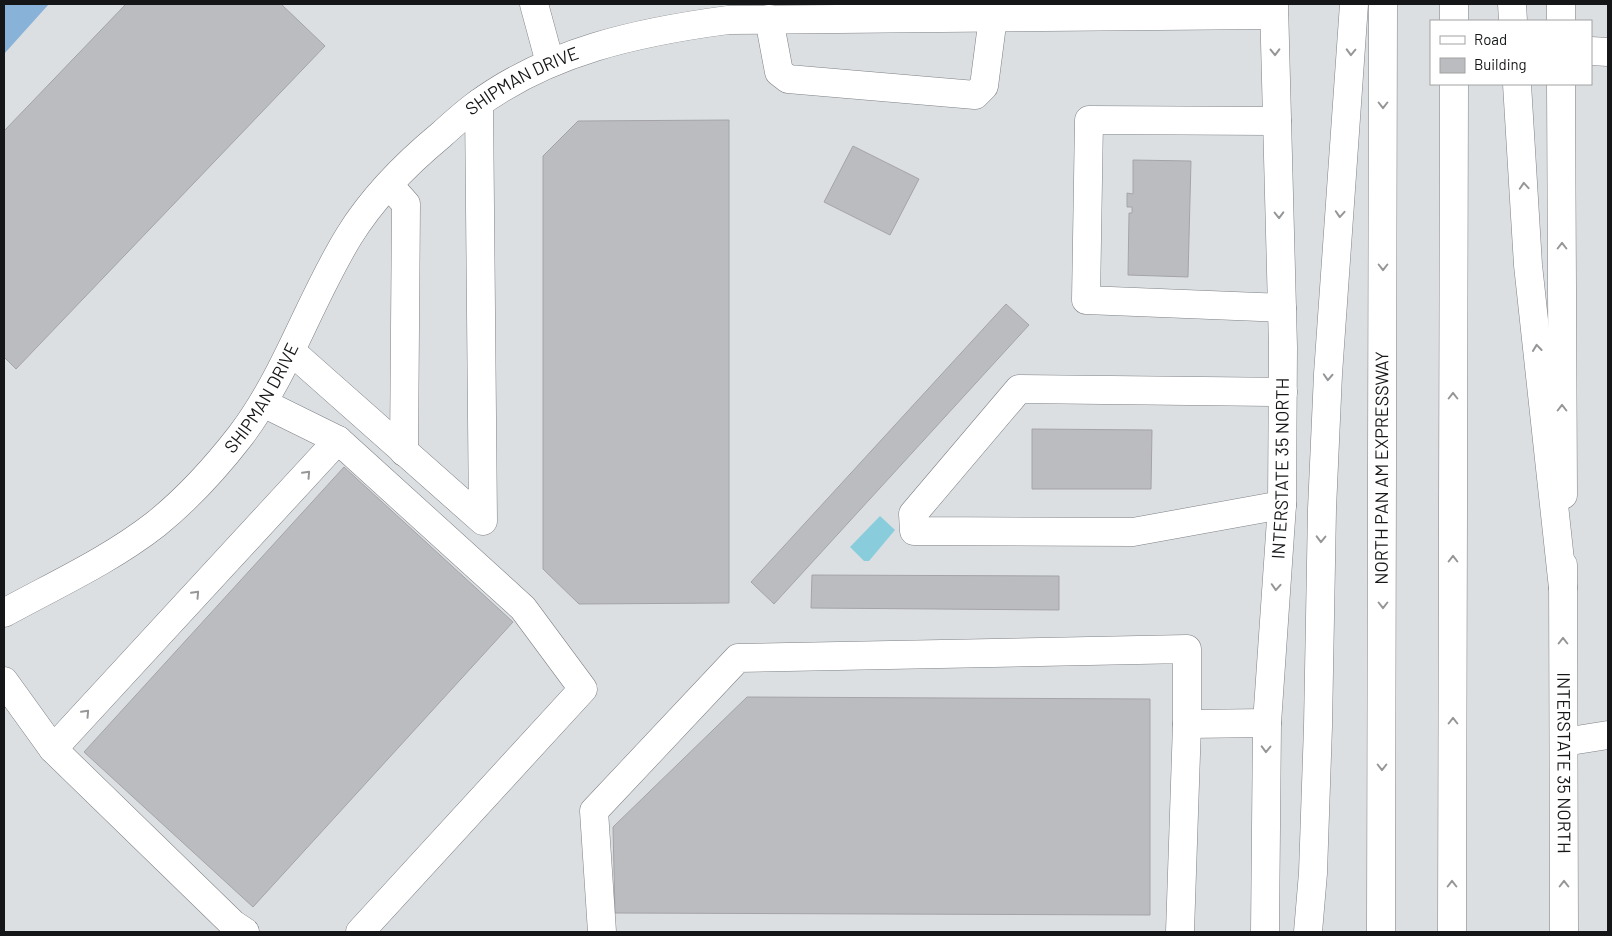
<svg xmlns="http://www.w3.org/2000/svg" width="1612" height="936" font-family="Barlow,sans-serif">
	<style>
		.forest { fill: #88b2d8 }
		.water { fill: #89cddc }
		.building { fill: #bbbcbf; stroke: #a4a4a8 }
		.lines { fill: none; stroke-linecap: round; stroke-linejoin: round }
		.minor-casing { stroke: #7e8184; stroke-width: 29 }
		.major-casing { stroke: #7e8184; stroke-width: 29 }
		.highway-casing { stroke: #7e8184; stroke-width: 29 }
		.minor { stroke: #fff; stroke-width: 28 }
		.major { stroke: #fff; stroke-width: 28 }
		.highway { stroke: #fff; stroke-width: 28 }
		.oneway { stroke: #969697 }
		.labels { text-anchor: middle; stroke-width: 4; stroke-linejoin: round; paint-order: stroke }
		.street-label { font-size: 18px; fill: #151617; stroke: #fff }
	</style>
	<rect width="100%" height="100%" fill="#dcdfe2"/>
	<path class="forest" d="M4 4H49L4 54Z"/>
	<path class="water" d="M880 516 895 530 869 561H864L850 547Z"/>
	<g class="building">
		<path d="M126 4H281L325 46 16 369 4 357V131Z"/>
		<path d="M729 120V603L579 604 543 569V156L578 121Z"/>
		<path d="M853 146 919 179 890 235 824 202Z"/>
		<path d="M1133 160 1191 161 1188 277 1128 275 1129 213H1132V207H1127V193L1133 194Z"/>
		<path d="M1006 304 1029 325 774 604 751 582Z"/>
		<path d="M1032 429 1152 430 1151 489H1032Z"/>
		<path d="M344 467 513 622 253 907 84 752Z"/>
		<path d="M812 575 1059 576V610L811 608Z"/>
		<path d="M747 697 1150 699V915L615 913 613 827Z"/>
	</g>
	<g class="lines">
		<g class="minor-casing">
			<g id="minor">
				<path d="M534 4 550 63"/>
				<path d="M769 19 779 72 788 79 975 95 984 86 993 17"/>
				<path d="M1591 51 1608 52"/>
				<path d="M1277 121 1089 120 1086 300 1282 308"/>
				<path d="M389 185 406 204 404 452"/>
				<path d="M291 351 483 521 479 103"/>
				<path d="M263 403 338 440 523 608 583 689 360 932"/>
				<path d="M1282 505 1133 532 914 531 913 514 1019 389 1283 392"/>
				<path id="s1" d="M4 613C55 585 110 560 156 524 187 499 217 466 241 435 287 374 309 301 349 236 373 197 406 164 441 135 452 125 463 115 475 106 549 51 638 32 728 20L1274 15"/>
				<path d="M4 681 53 749 233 924 245 932"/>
				<path d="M1187 724 1267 723"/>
				<path d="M1564 742 1608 735"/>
				<path d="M53 749 338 440"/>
				<path d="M602 932 594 811 738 658 1187 649V724L1180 932"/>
			</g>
		</g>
		<g class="major-casing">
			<g id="major">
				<path d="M1561 4V21"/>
				<path d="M1561 84 1563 495"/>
				<path id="s2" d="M1563 565 1564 932"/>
				<path id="s3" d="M1265 932 1267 723 1282 505 1283 347 1274 4"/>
			</g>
		</g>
		<g class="highway-casing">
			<g id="highway">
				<path d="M1512 4 1513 21"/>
				<path d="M1454 21V4"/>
				<path d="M1517 84 1528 265 1563 588"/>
				<path d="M1308 932 1313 873 1318 726 1322 509 1328 374 1354 4"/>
				<path id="s4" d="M1381 932 1383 4"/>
				<path d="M1452 932 1454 84"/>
			</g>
		</g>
		<use href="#minor" class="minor"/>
		<use href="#major" class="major"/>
		<use href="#highway" class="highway"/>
	</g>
	<defs><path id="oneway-chevron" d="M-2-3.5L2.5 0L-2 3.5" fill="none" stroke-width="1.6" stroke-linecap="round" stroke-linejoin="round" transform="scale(1.25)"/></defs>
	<g class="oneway">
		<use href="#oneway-chevron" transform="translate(1275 52) rotate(89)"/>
		<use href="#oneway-chevron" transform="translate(1351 52) rotate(92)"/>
		<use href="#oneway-chevron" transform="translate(1383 105) rotate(90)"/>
		<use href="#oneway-chevron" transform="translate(1524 186) rotate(-94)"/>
		<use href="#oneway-chevron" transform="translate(1340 214) rotate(94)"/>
		<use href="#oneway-chevron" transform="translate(1279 215) rotate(89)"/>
		<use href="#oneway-chevron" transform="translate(1562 246) rotate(-90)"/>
		<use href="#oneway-chevron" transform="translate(1383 267) rotate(90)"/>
		<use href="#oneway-chevron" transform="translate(1537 348) rotate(-96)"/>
		<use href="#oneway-chevron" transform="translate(1328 377) rotate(93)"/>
		<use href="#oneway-chevron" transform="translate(1453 396) rotate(-90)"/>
		<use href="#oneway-chevron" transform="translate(1562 408) rotate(-90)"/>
		<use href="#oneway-chevron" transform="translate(307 474) rotate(-47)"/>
		<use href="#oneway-chevron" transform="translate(1321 539) rotate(91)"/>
		<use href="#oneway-chevron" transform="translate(1453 559) rotate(-90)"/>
		<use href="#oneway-chevron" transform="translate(1276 587) rotate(94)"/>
		<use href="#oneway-chevron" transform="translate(196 594) rotate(-47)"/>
		<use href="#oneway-chevron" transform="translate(1383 605) rotate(90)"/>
		<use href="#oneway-chevron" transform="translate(1563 641) rotate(-90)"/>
		<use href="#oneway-chevron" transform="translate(86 713) rotate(-47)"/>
		<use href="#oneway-chevron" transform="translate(1453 721) rotate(-90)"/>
		<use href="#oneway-chevron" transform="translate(1266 749) rotate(91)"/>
		<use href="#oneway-chevron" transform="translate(1382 767) rotate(90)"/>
		<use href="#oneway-chevron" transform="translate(1452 884) rotate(-90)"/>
		<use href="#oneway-chevron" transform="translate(1564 884) rotate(-90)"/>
	</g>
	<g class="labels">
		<g class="street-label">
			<text dy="6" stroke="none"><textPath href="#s1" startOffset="762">SHIPMAN DRIVE</textPath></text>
			<text dy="6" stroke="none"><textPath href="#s1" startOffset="342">SHIPMAN DRIVE</textPath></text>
			<text dy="6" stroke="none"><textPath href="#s3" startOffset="464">INTERSTATE 35 NORTH</textPath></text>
			<text dy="6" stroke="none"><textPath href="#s4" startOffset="464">NORTH PAN AM EXPRESSWAY</textPath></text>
			<text dy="6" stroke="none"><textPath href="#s2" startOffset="198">INTERSTATE 35 NORTH</textPath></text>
		</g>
	</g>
	<rect width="1612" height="936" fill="none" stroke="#151617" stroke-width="10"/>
	<rect x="1430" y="20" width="162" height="65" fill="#ffffff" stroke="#a1a2a2"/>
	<rect x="1440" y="36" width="25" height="8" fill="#ffffff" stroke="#a1a2a2"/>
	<text x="1474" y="45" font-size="15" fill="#151617">Road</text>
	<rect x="1440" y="58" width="25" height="15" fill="#bbbcbf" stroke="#a1a2a2"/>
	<text x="1474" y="70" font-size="15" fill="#151617">Building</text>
</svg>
